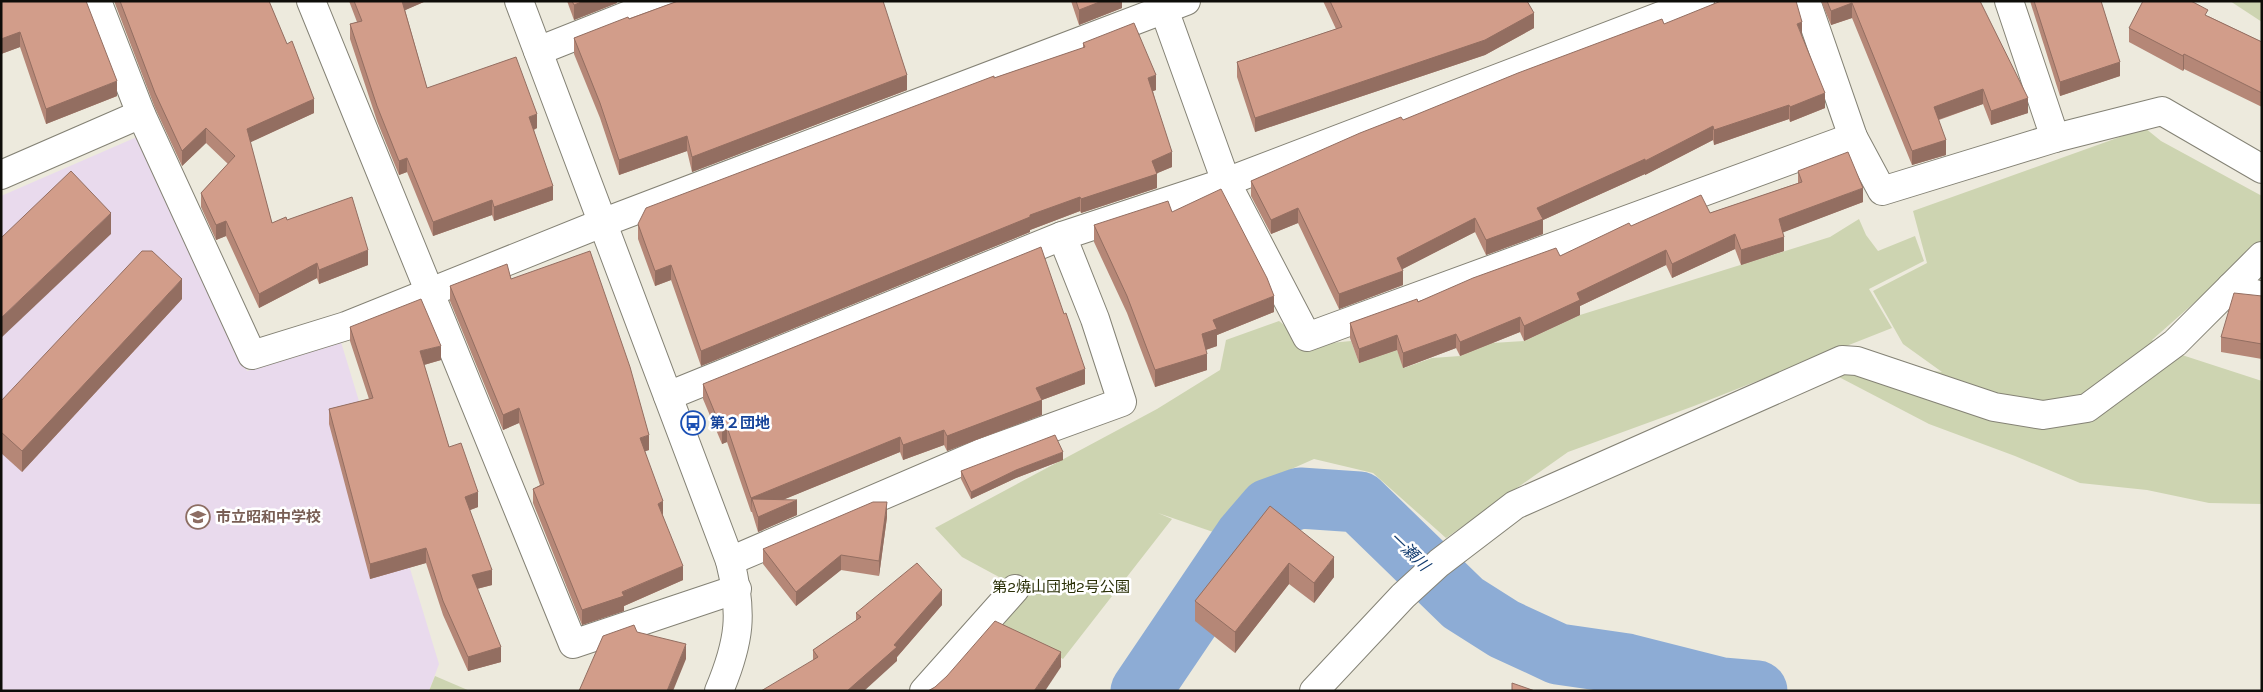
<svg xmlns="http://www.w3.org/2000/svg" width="2263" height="692" font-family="Karla,'Noto Sans JP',sans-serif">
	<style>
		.education { fill: #e9daed }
		.green { fill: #cdd4b1 }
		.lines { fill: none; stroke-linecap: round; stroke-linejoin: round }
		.river { stroke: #8dacd5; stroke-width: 61 }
		.street-casing { stroke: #848275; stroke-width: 30 }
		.secondary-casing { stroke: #848275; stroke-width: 30 }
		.street { stroke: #fff; stroke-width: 28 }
		.secondary { stroke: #fff; stroke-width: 28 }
		.wall { fill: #b58777 }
		.shaded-wall { fill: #936e61 }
		.building { fill: #d29d8a; stroke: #936e61 }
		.labels { text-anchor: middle; stroke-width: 5; stroke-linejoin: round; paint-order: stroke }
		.transit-label { font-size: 15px; font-weight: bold; fill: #164399; stroke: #fff; text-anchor: start }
		.education-label { font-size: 15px; font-weight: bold; fill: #785e54; stroke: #fff; text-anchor: start }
		.park-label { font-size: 15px; fill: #2a3007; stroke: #fff }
		.water-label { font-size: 16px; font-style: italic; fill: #143d70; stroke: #fff }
	</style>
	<rect width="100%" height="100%" fill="#edeadd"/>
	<path class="education" d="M146 133 221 296 247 371 341 342 439 664 429 691H1V196Z"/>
	<g class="green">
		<path d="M2230 1H2262V22Z"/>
		<path d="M2145 128 2161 141 2262 196V243L2152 340 2182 355 2262 381V504L2209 503 2147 490 2080 483 2015 456 1929 424 1837 376 1898 367 1942 372 1903 344 1873 291 1927 263 1913 211Z"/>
		<path d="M1859 219 1866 235 1878 251 1915 236 1924 261 1869 289 1892 328 1694 406 1568 452 1446 538 1373 473 1314 459 1260 483 1219 534 1158 513 1172 519 1063 659 1028 638 989 627 1015 589 999 577 962 557 935 528 1157 409 1220 370 1226 340 1279 321 1310 345 1351 341 1359 363 1397 350 1404 368 1432 358 1460 356 1492 343 1524 341 1580 315 1830 237Z"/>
		<path d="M435 676 470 691H429Z"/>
	</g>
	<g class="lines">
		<path class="river" d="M1141 691 1245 537 1269 509 1300 498 1359 502 1463 603 1504 629 1558 654 1627 664 1722 688 1757 691"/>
		<g class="street-casing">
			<g id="street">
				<path d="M97 1 141 114 252 355 346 326 602 223 1186 1"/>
				<path d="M311 1 573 644 737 589"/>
				<path d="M1161 1 1226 182 1307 337 1853 137"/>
				<path d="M1806 1 1853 137 1882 191 2055 138 2162 111 2262 169"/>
				<path d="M2009 1 2055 138"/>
				<path d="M538 51 664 1"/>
				<path d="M1 175 141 114"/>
				<path d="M2231 287 2262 296"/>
				<path d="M668 396 1062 236 1226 182 1700 1"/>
				<path d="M730 561 979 454 1122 402 1095 319 1062 236"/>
				<path d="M924 691 1015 589"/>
				<path d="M1314 691 1403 596 1439 563 1515 505 1842 360 1857 361 1994 407 2043 415 2087 408 2175 343 2262 256"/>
			</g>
		</g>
		<g class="secondary-casing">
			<path id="secondary" d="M519 1 730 561C743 613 740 641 719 691"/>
		</g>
		<use href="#street" class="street"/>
		<use href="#secondary" class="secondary"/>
	</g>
	<g class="wall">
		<path d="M1 1 117 96 46 124 20 47 1 54Z"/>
		<path d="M114 1H269L314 113 250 142 272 223 287 220 368 265 319 284 317 278 259 308 226 236 216 240 201 207V193L228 164 206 143 182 166 155 108Z"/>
		<path d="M349 1H426L405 10 427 88 537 128 534 130 553 200 494 221 492 215 433 236 407 172 399 175 377 121 350 39V24L357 22Z"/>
		<path d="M567 1H617V3L574 20Z"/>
		<path d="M678 1H883L907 90 692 172 687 151 619 175 600 118 574 54V38Z"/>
		<path d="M1071 1H1122V8L1079 25Z"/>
		<path d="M1323 1H1527L1534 28 1485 55 1255 132 1237 77V62L1336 29Z"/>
		<path d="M1821 1H1980L2028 113 1991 125 1983 104 1939 120 1946 155 1912 165 1852 18 1831 25Z"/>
		<path d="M2030 1H2101L2120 76 2060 96Z"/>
		<path d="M2208 16 2262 42V107L2184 69 2183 71 2129 42V28Z"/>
		<path d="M1664 24 1802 36 1825 108 1790 122 1789 119 1714 145 1713 140 1645 175V174L1543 220V234L1486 255 1475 232 1402 269 1403 285 1339 309 1298 223 1271 234 1251 196V181L1403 120Z"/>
		<path d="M1083 43 1156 90 1153 91 1172 167 1157 173V188L1081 213 1080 211 1030 230V232L701 366 671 280 655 286 638 239V224L994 78 1083 48Z"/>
		<path d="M1798 171 1863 202 1783 232 1784 251 1741 265 1735 249 1672 278 1666 265 1580 306V315L1524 341 1520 332 1460 356 1456 348 1403 368 1397 350 1359 363 1350 338V323L1560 256 1631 226 1710 213 1798 183Z"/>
		<path d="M1172 212 1274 312 1217 335V346L1206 350 1207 370 1155 387 1127 313 1094 242V225Z"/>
		<path d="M511 279 649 450 645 451 663 516 683 580 624 606V611L582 625 533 503V489L540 485 519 423 503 430 450 301V286Z"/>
		<path d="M2262 296V359L2221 352V337Z"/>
		<path d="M182 299 22 472 1 453V401Z"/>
		<path d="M350 327 441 360 424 365 449 447 478 507 470 510 492 585 477 589 501 662 468 671 443 615 426 563 370 579 329 424V409L369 399 350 341Z"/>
		<path d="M703 384H1085L1042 400V415L947 451 944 445 903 460 900 452 782 500 797 515 758 532 752 512H751L727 442 722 444 703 399Z"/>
		<path d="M1063 460 1016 478 971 499 961 479V471Z"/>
		<path d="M1270 506 1334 577 1314 603 1289 584 1235 653 1195 621V601Z"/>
		<path d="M887 517 879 576 841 570 796 606 763 564V549Z"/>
		<path d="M942 605 897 657V661L813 660V650L856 621V613Z"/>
	</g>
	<g class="shaded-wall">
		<path d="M401 1H426L401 12Z"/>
		<path d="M584 1H617V3L574 20V5Z"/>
		<path d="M1102 1H1122V8L1079 25V10Z"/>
		<path d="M1852 3V18L1831 25V11Z"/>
		<path d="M1534 13V28L1485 55 1255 132V118Z"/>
		<path d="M1802 22V36L1797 24Z"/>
		<path d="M20 32V47L1 54V39Z"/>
		<path d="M2184 54V69L2183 71V56Z"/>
		<path d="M2120 62V76L2060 96V82Z"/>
		<path d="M907 75V90L692 172V157Z"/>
		<path d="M1156 75V90L1148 93V78Z"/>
		<path d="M117 81V96L46 124V109Z"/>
		<path d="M1983 89V104L1934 121V107Z"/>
		<path d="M1825 93V108L1790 122V107Z"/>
		<path d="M2028 98V113L1991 125V111Z"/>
		<path d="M314 99V113L247 144V129Z"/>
		<path d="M1789 105V119L1714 145V130Z"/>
		<path d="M537 114V128L529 131V117Z"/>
		<path d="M1713 126V140L1645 175V161Z"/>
		<path d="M206 128V143L182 166V151Z"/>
		<path d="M687 136V151L619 175V160Z"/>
		<path d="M1946 140V155L1912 165V151Z"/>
		<path d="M1172 152V167L1153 175 1157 174V188L1081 213V199L1152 161Z"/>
		<path d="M407 158V172L399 175V161Z"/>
		<path d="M1645 159V174L1543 220V234L1486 255V240L1537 208Z"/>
		<path d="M553 186V200L494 221V207Z"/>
		<path d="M1863 188V202L1779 234V219Z"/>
		<path d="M1080 197V211L1030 230V232L701 366V351L1030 215Z"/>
		<path d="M492 200V215L433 236V222Z"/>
		<path d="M1298 208V223L1271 234V220Z"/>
		<path d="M111 213V234L1 338V318Z"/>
		<path d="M1475 218V232L1397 272V258Z"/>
		<path d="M226 221V236L216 240V225Z"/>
		<path d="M1735 234V249L1672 278V264Z"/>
		<path d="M1784 237V251L1741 265V250Z"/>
		<path d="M368 250V265L319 284V270Z"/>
		<path d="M1666 250V265L1580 306V315L1524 341V326L1577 293Z"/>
		<path d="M317 263V278L259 308V294Z"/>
		<path d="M671 265V280L655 286V271Z"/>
		<path d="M1403 271V285L1339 309V294Z"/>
		<path d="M182 279V299L22 472V451Z"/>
		<path d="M1274 296V312L1217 335V346L1202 351V334L1213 320Z"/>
		<path d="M1520 317V332L1460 356V342Z"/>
		<path d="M1456 334V348L1403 368V353Z"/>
		<path d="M1397 335V350L1359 363V349Z"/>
		<path d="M441 346V360L420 366V351Z"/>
		<path d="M1207 354V370L1155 387V370Z"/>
		<path d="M1085 369V384L1042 400V415L947 451V436L1036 388Z"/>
		<path d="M519 408V423L503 430V415Z"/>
		<path d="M727 427V442L722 444V430Z"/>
		<path d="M944 430V445L903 460V445Z"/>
		<path d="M649 435V450L640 453V438Z"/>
		<path d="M900 437V452L756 511 752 499 751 512V498Z"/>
		<path d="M1063 452V460L1016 478 971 499V492L1016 470Z"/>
		<path d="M478 492V507L465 512V497Z"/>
		<path d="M797 500V515L758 532V517Z"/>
		<path d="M663 501V516L658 504Z"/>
		<path d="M887 502V517L879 576V561Z"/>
		<path d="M426 548V563L370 579V564Z"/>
		<path d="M841 555V570L796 606V592Z"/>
		<path d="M1334 557V577L1314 603V583Z"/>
		<path d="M1289 563V584L1235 653V632Z"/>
		<path d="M683 566V580L624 606V611L582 625V610Z"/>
		<path d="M492 570V585L472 590V575Z"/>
		<path d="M942 590V605L897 657V661L864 691H847L894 645Z"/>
		<path d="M686 644V659L673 691H667Z"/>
		<path d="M501 647V662L468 671V657Z"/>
		<path d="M1061 652V667L1045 691H1034Z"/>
	</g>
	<g class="building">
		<path d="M1 1H86L117 81 46 109 20 32 1 39Z"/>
		<path d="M120 1H269L287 44 292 41 314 99 247 129 272 223 286 217 287 220 352 197 368 250 319 270 317 263 259 294 226 221 216 225 201 193 235 156 206 128 182 151 155 93Z"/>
		<path d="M354 1H402L427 88 516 57 537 114 529 117 553 186 494 207 492 200 433 222 407 158 399 161 377 106 350 24 362 21Z"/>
		<path d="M572 1H584L574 5Z"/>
		<path d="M678 1H883L907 75 692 157 687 136 619 160 600 103 574 38 628 17 629 19Z"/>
		<path d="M1076 1H1102L1079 10Z"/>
		<path d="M1330 1H1527L1534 13 1485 40 1255 118 1237 62 1342 27Z"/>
		<path d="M1721 1H1796L1802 22 1797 24 1825 93 1790 107 1789 105 1714 130 1713 126 1645 161V159L1537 208 1543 219 1486 240 1475 218 1397 258 1403 271 1339 294 1298 208 1271 220 1251 181 1360 133 1401 117 1403 120 1518 73 1662 19 1664 24Z"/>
		<path d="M1827 1H1980L2028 98 1991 111 1983 89 1934 107 1946 140 1912 151 1852 3 1831 11Z"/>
		<path d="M2034 1H2101L2120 62 2060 82Z"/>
		<path d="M2143 1H2191L2208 10 2205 15 2262 42V93L2184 54 2183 56 2129 28Z"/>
		<path d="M1134 23 1156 75 1148 78 1172 152 1152 161 1157 174 1081 199 1080 197 1030 215V217L701 351 671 265 655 271 638 224 646 208 994 76V78L1085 47 1083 43Z"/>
		<path d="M1848 152 1863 188 1779 219 1784 237 1741 250 1735 234 1672 264 1666 250 1577 293 1580 300 1524 326 1520 317 1460 342 1456 334 1403 353 1397 335 1359 349 1350 323 1417 299 1418 302 1473 278 1556 248 1560 256 1629 223 1631 226 1701 195 1710 213 1802 182 1798 171Z"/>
		<path d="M71 171 111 213 1 318V238Z"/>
		<path d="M1221 189 1267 278 1274 296 1213 320 1217 329 1202 334 1207 354 1155 370 1127 296 1094 225 1168 201 1172 212Z"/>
		<path d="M1041 247 1064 314 1066 313 1085 369 1036 388 1042 400 947 436 944 430 903 445 900 437 751 498 727 427 722 430 703 384Z"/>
		<path d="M142 251H152L182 279 22 451 1 432V401Z"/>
		<path d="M590 251 630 367 649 435 640 438 663 501 658 504 683 566 622 592 624 596 582 610 533 489 544 484 519 408 503 415 450 286 507 264 511 279Z"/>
		<path d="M2234 293 2262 296V344L2221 337Z"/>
		<path d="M421 299 441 346 420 351 449 447 461 443 478 492 465 497 492 570 472 575 501 647 468 657 443 601 426 548 370 564 329 409 373 398 350 327Z"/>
		<path d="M1055 435 1063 452 1016 470 971 492 961 471Z"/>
		<path d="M752 499 797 500 758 517Z"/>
		<path d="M873 502H887L879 561 841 555 796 592 763 549Z"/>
		<path d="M1270 506 1334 557 1314 583 1289 563 1235 632 1195 601Z"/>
		<path d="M917 563 942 590 894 645 897 647 847 691H761L818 657 813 650 861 617 856 613Z"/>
		<path d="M995 621 1061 652 1034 691H928L935 687 947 676Z"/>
		<path d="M634 625 637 632 686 644 667 691H579L603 636Z"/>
		<path d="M1512 683 1535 691H1512Z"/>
	</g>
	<defs>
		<g id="bus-ring" transform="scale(1.25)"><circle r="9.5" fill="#fff" stroke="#1a4fb4" stroke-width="1.5"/><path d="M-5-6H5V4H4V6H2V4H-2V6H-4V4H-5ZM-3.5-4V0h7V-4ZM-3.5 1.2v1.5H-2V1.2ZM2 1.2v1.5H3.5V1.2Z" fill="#1a4fb4"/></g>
		<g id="school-ring" transform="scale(1.25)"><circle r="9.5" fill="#fff" stroke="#8d6e63" stroke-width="1.5"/><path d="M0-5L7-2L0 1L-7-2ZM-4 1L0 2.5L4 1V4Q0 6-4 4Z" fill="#8d6e63"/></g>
	</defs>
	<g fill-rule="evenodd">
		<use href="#bus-ring" x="693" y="423"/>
		<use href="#school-ring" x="198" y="517"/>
	</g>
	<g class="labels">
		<g class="transit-label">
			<text x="710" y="428">第２団地</text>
		</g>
		<g class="education-label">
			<text x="216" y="522">市立昭和中学校</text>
		</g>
		<g class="park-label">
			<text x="1061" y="592">第2焼山団地2号公園</text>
		</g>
		<g class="water-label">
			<text transform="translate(1410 551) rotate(44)" y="6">一瀬川</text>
		</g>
	</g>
	<rect width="2263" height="692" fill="none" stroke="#0e0d09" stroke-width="5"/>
</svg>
